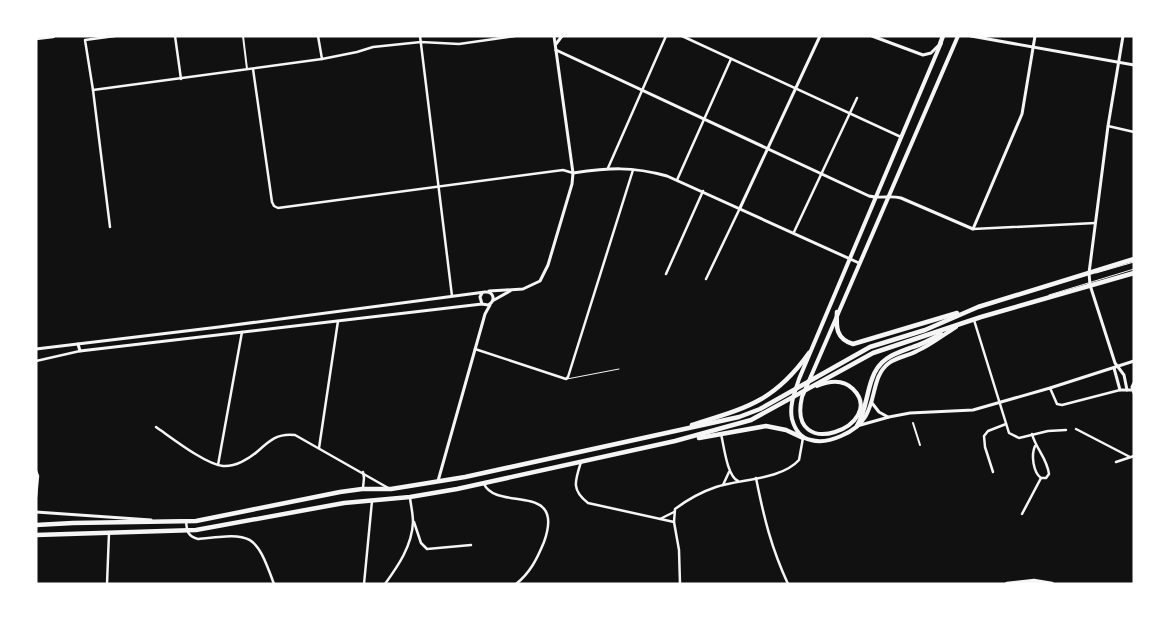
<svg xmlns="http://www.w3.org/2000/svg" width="1170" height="620" font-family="Inter,sans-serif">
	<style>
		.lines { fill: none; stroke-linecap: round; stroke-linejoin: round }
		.service { stroke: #f5f5f5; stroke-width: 1 }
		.pedestrian { stroke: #f5f5f5; stroke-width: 2 }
		.minor { stroke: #f5f5f5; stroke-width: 2.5 }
		.tertiary { stroke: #f5f5f5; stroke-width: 3 }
		.secondary { stroke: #f5f5f5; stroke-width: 4 }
		.primary { stroke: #f5f5f5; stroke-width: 4.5 }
	</style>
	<rect width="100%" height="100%" fill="#111"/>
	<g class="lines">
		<g class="service">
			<path d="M1096 273 1134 262"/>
			<path d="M1049 295 1134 269"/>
			<path d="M567 379 619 369"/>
		</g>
		<g class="pedestrian">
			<path d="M243 36 247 69"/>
			<path d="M913 423 920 445"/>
		</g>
		<g class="minor">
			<path d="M175 36 181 79"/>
			<path d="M318 36 322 59"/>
			<path d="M420 36 452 296"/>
			<path d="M682 36 901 137"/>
			<path d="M253 69 272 202 274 206 278 208 563 170 573 173"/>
			<path d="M93 90 322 59 357 52 373 47 421 42 459 44 515 36"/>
			<path d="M1108 126 1134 132"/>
			<path d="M608 168 666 36"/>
			<path d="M677 180 731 59"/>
			<path d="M110 227 93 90 85 40 115 36"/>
			<path d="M973 229 1095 223"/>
			<path d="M794 232 857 98"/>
			<path d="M666 274 703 191"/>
			<path d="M706 279 740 208"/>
			<path d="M974 320 1009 433 1019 438 1048 431 1066 430"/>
			<path d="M475 349 566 379 568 377 633 170"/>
			<path d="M36 361 80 351"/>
			<path d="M1050 388 1057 404 1062 405 1120 390"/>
			<path d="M156 427C172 438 205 464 223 466 235 467 249 459 258 451 270 440 278 433 295 435L390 489"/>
			<path d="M1076 429 1130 457"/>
			<path d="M721 434C724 446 727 476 738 481"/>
			<path d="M1035 446C1031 455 1033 472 1041 478"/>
			<path d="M319 448 338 321"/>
			<path d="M581 462C575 481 571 490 588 503L674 522"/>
			<path d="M1116 462 1134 456"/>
			<path d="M218 465 242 332"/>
			<path d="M36 471 38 476 36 497"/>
			<path d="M363 472 364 478 363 488"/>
			<path d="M993 472 985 447 984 436 988 431 1006 424"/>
			<path d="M756 478C764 518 771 547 788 584"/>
			<path d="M484 484C497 512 566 481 544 542 537 559 530 573 516 584"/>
			<path d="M723 485 729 472"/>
			<path d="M1022 514 1041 478H1046L1049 474C1047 458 1036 449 1032 434"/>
			<path d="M660 519 674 512"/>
			<path d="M186 521C187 531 187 536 198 539 252 533 255 532 274 584"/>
			<path d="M414 522 421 543 427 549 471 545"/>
			<path d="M107 584 109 533"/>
			<path d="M364 584 372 501"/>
			<path d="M385 584C398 566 412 546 413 522 413 514 411 506 410 498"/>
			<path d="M680 584 679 550 674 522 675 509C687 500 701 492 716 487 740 479 781 480 799 460L803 438"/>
		</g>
		<g class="tertiary">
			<path d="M872 36 923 55 931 53 940 44"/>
			<path d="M971 36 1134 65"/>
			<path d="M1123 36 1108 126 1089 273 1090 285 1115 363 1124 375 1127 390"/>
			<path d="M556 44 562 36"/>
			<path d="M556 50 869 196C880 199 890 195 901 198L973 229 1022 114 1035 36"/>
			<path d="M573 173C609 168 631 166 667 176L859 263"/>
			<path d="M740 208 820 36"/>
			<path d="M489 291 523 289 540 281 548 265 572 184 573 173 554 36"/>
			<path d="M494 300 510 291"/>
			<path d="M78 344 80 351 482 304"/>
			<path d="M36 349 219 327 485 292C494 291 496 301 488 305L482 304 480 297 482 293"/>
			<path d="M1114 368 1120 390H1132"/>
			<path d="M1134 383 1132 387 1134 393"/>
			<path d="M872 403 879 412 888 417"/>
			<path d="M857 426 889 417 910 413 973 410 1050 388 1134 361"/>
			<path d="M438 481 485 314 490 305"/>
			<path d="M36 512 151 520"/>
		</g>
		<g class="secondary">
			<path d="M941 43 799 379C795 392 789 405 792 419 795 430 800 438 811 440 822 443 832 440 841 436 884 418 865 381 889 363 897 357 908 356 917 351 931 345 943 335 956 327"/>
			<path d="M817 386C829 381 843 379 853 389 889 425 786 465 802 397L958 36"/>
		</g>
		<g class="primary">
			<path d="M36 38 53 36"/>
			<path d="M940 44 943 36"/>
			<path d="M837 312C836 327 836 339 853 344L957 313"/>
			<path d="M692 425C746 408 774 402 809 353"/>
			<path d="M857 426C866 411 866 395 872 379 879 358 894 354 913 347 922 344 932 339 941 334"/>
			<path d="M699 438 766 426 786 430 803 438"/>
			<path d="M36 525 73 523 196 521 340 492 362 489H391L465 477 739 417 760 409 870 347 925 330 978 307 1134 259"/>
			<path d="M36 535 196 530 344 503 410 497 457 489 675 441 751 420 873 353 981 317 1134 273"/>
			<path d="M1007 584 1034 581 1052 584"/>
		</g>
	</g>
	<rect width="1170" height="620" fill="none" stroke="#ffffff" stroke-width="75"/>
</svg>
